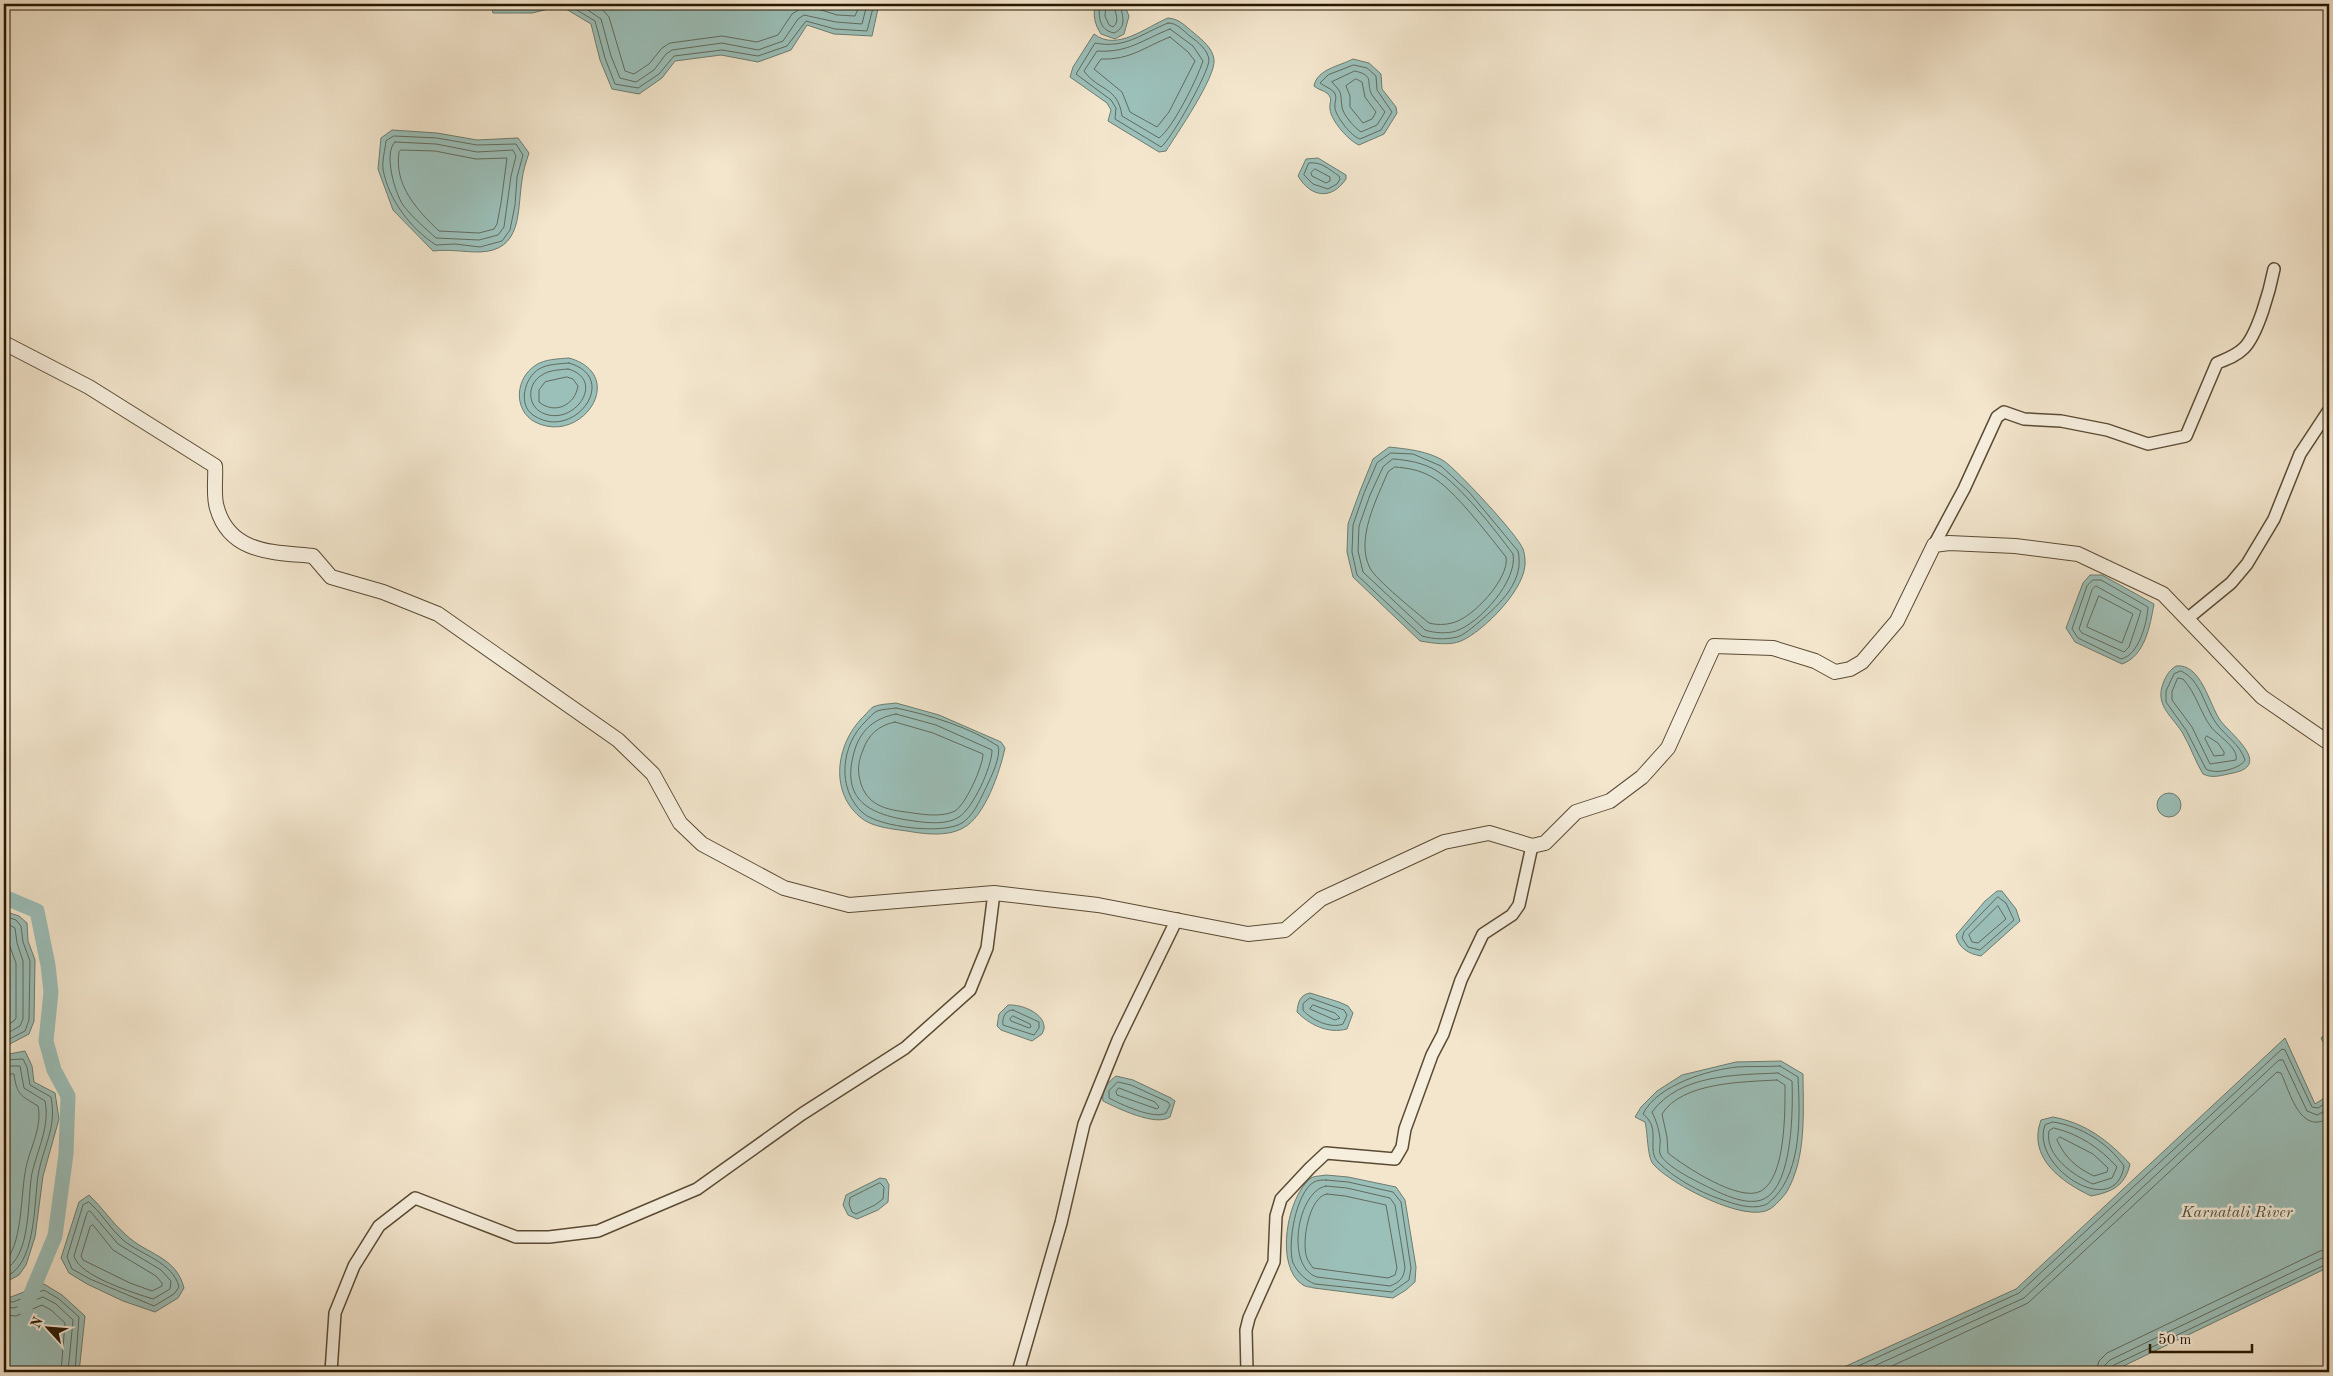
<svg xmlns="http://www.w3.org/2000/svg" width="2333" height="1376" font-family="'Old Standard TT',serif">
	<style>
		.water { fill: #9bbfb9; stroke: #6d7c6f }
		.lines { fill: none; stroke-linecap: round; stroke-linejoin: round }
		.shore { stroke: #616b5d; stroke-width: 1 }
		.canal { stroke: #9bbfb9; stroke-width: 15 }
		.minor-casing { stroke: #5a4b34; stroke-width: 14 }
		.tertiary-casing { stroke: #5a4b34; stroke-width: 16 }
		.minor { stroke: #f7efde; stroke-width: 11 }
		.tertiary { stroke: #f7efde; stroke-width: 14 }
		.labels { text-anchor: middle; stroke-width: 5; stroke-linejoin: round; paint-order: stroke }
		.water-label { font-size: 16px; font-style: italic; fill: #505241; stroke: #f7efde }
	</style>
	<rect width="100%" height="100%" fill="#f3e6cd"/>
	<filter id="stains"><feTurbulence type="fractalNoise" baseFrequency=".004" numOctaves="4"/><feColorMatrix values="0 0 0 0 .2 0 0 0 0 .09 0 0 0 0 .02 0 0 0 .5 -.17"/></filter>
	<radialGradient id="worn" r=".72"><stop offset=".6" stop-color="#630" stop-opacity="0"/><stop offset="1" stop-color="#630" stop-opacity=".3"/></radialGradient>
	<g class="water">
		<path d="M491 4H879L872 36 834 34 807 25 791 50 758 62 721 55 675 61 662 78 639 94 612 89 600 60 591 24 561 6 532 13H493Z"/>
		<path d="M1096 4H1124L1129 16 1124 34 1115 39 1101 34C1095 25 1092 14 1096 4Z"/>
		<path d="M1168 18C1180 19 1185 26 1194 33 1202 40 1213 48 1214 60 1216 77 1176 135 1166 151L1159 152 1108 121 1111 110 1107 103 1070 77 1073 67 1094 34C1117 52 1146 27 1168 18Z"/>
		<path d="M1353 59 1369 63 1381 74 1382 89 1396 107 1397 113 1384 134 1359 145C1349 141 1331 121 1330 109 1329 103 1333 99 1328 94 1324 90 1318 90 1314 86 1317 69 1340 66 1353 59Z"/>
		<path d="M392 130 437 133 477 140 518 138 529 153C526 162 523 171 522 180 517 211 523 251 479 252 463 252 449 249 433 251L393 210 378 169 381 138Z"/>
		<path d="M1318 158 1346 175V179C1332 200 1311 198 1298 176L1306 159Z"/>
		<path d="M569 358C629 375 582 446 535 422 513 410 515 378 536 365 545 359 558 359 569 358Z"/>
		<path d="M1389 447C1408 449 1428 451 1444 461 1458 471 1517 534 1523 549 1524 552 1525 557 1525 560 1528 587 1484 631 1461 641 1449 646 1432 643 1420 641L1353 577 1347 552 1348 524 1360 491 1373 459Z"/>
		<path d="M2090 575H2102L2154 604C2150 626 2145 656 2122 664L2075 642 2066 628 2083 583Z"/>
		<path d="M2176 666C2201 663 2209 704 2220 720 2230 734 2273 765 2233 773 2222 775 2213 779 2203 774 2195 761 2190 745 2182 732 2170 714 2154 704 2164 681 2167 674 2170 670 2176 666Z"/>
		<path d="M896 703 939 715 1001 742 1005 748C1000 771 985 817 963 828 947 837 924 834 907 831 892 829 871 827 860 817 828 790 837 741 865 715 867 713 870 709 873 707 879 704 889 704 896 703Z"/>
		<circle cx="2169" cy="805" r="12"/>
		<path d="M1997 891H2002L2016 909 2020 921 1981 956C1969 954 1958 948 1956 935L1985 901Z"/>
		<path d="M4 911 19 916 27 923 28 941 35 960 34 1021 29 1034 4 1047Z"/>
		<path d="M1310 993 1339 1002 1348 1006 1353 1013 1347 1029C1328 1034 1310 1025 1297 1012 1298 1002 1300 995 1310 993Z"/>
		<path d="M1008 1005C1022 1004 1046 1014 1044 1029L1042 1034 1032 1041 1001 1030 997 1026 999 1014Z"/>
		<path d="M2329 1031V1053L2321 1038Z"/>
		<path d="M2285 1038 2315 1104 2329 1095V1267L2111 1372H1833L2016 1289Z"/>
		<path d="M25 1051 32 1066 34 1082 55 1093 59 1119 43 1176 35 1237 26 1265 19 1275 6 1282 4 1281V1055Z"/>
		<path d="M1781 1061 1803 1074C1803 1112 1807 1158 1786 1193 1783 1197 1775 1206 1770 1209 1746 1224 1671 1184 1654 1165 1647 1159 1648 1133 1645 1122L1635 1117 1641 1107 1657 1091 1682 1075 1736 1062Z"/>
		<path d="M1116 1076 1133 1080 1171 1098 1175 1101 1170 1117C1156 1127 1117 1108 1103 1101 1101 1090 1108 1082 1116 1076Z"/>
		<path d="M2053 1117C2085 1123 2108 1140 2130 1164 2125 1186 2112 1192 2091 1196 2062 1182 2027 1158 2041 1120Z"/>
		<path d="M1326 1175 1348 1177 1396 1187 1405 1200 1416 1267 1415 1282 1406 1290 1393 1298 1314 1288C1311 1287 1306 1287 1303 1285 1274 1267 1287 1196 1311 1178 1314 1176 1321 1176 1326 1175Z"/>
		<path d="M880 1178 886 1179 889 1185 888 1202 878 1210 857 1219 848 1215 843 1205 846 1195Z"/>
		<path d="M89 1195C102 1207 112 1223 126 1235 147 1255 176 1256 184 1288L178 1298 155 1312 123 1301 87 1284 69 1273 61 1258 79 1202Z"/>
		<path d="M44 1284 62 1295 85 1316 79 1372H4V1296L11 1297Z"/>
	</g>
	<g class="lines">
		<g class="shore">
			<path d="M496 4 499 8H531L548 4"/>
			<path d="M567 4 595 21 605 58 615 84 638 88 659 74 674 56 722 50 758 56 787 46 806 21 835 29 867 31 874 4"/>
			<path d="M579 4 601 19 611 56 620 78 636 82 654 70 666 54 672 50 722 43 758 50 783 41 798 19 804 15 836 22 862 24 867 4"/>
			<path d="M594 4 603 10 609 17 625 71 634 74 649 64 662 48 670 43 722 36 757 42 778 35 792 14 802 8 812 7 837 15 855 16 860 4"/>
			<path d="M1100 4C1098 16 1099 30 1114 33 1128 27 1122 15 1120 4"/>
			<path d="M1106 4 1105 16 1109 25 1113 27C1121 21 1114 12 1114 4"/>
			<path d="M1168 23C1178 23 1183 31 1191 37 1198 42 1208 50 1209 60 1209 72 1171 140 1161 147L1115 119 1116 108 1111 100 1076 74 1095 43C1125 49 1141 34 1168 23Z"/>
			<path d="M1170 29 1193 46 1203 61C1197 79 1173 128 1159 138L1122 116C1118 86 1098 91 1084 71L1097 51C1128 53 1142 40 1170 29Z"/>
			<path d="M1170 37 1188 52 1195 61 1169 112 1157 127 1130 112 1122 92 1094 69 1101 59C1131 60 1144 47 1170 37Z"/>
			<path d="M1354 65 1367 68 1376 76 1377 90 1392 112 1381 130 1360 139C1352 137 1336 117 1335 108 1334 102 1338 98 1334 92 1330 88 1324 86 1320 83L1328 75Z"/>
			<path d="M1355 71C1376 76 1365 82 1372 95 1376 101 1381 106 1385 112L1377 125 1361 132C1355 128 1343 115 1342 107 1340 92 1343 94 1332 82Z"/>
			<path d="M1356 79 1362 82 1365 97 1376 112 1372 119 1363 123 1350 107V96L1346 86Z"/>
			<path d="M394 136 437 138 477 145 516 144 523 155 517 177 515 205 510 230 502 241 480 247 455 244 436 245C411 229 388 199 383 169 382 161 385 150 386 141Z"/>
			<path d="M395 142 436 144 477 152 513 150 516 156 511 176 504 227 498 235 479 240 436 238C425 228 412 217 403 205 395 193 383 153 395 142Z"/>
			<path d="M401 150 435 151 476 159 507 158 501 203 497 224 494 229 479 233 439 231C416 209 394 185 399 152Z"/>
			<path d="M1309 163C1321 161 1330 170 1339 176L1340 179 1337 184 1328 189 1313 184 1304 175Z"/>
			<path d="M1315 169 1330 177V181L1326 183 1312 176 1311 173Z"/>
			<path d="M569 363C622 378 573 443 533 415 518 405 524 378 539 369 547 364 559 364 569 363Z"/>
			<path d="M568 369C606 379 576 425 545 414 527 408 526 384 542 375 549 370 559 370 568 369Z"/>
			<path d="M567 377 573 379 578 386C575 405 555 415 539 402V390L545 382Z"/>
			<path d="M1391 453 1413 454 1441 466 1469 492 1518 551C1525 581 1500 604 1479 622 1473 627 1464 635 1457 637 1445 640 1433 639 1422 636L1357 575 1352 552 1353 525 1364 493 1377 463Z"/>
			<path d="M1393 459C1408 460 1424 463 1437 471 1460 485 1496 531 1513 554 1518 580 1480 623 1456 631 1447 634 1434 633 1425 630L1363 572 1358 551 1359 526 1370 495 1383 467Z"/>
			<path d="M1395 467C1408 468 1420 470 1432 477 1453 488 1490 537 1506 557 1510 578 1472 619 1452 623 1445 625 1436 625 1429 623 1416 612 1376 580 1370 568 1355 540 1377 498 1388 472Z"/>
			<path d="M2093 580H2101L2148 607C2147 623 2139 655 2121 659L2078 638 2072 629 2087 586Z"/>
			<path d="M2096 586 2141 611 2129 647 2124 652 2082 633 2079 629 2092 590Z"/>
			<path d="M2099 596 2133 614 2122 643 2087 627Z"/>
			<path d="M2181 671C2201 680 2204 706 2216 723 2225 736 2240 744 2245 760 2240 769 2215 775 2206 769L2186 730 2166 702V691L2174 674Z"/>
			<path d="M2178 678 2183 679C2196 693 2200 712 2211 727 2218 736 2239 748 2236 760L2210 764 2192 727 2172 700V692Z"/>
			<path d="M896 708C930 715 969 727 998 746 1002 758 987 785 982 796 977 806 972 816 962 823 943 835 879 827 863 813 836 789 841 744 866 721 869 718 873 713 877 711 883 709 890 709 896 708Z"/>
			<path d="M896 714 936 725 992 750C992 767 973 808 959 817 947 825 928 823 914 821 870 815 839 801 855 749 862 728 876 718 896 714Z"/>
			<path d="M895 722 933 733 983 754C983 766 966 804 955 811 943 817 926 815 913 813 890 810 869 808 861 784 857 771 858 762 863 750 868 735 879 725 895 722Z"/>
			<path d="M2207 736 2218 743 2224 752V755L2214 756 2205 739Z"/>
			<path d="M1998 897 2006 903 2014 920 1980 950 1968 947 1962 938 1964 932Z"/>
			<path d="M1998 906 2006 919 1978 943 1972 942 1969 935Z"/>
			<path d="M4 916 16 920 21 926 23 942 30 961 29 1020 25 1031 4 1042"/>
			<path d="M4 922 15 928 17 943 23 961V1019L20 1026 4 1035"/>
			<path d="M4 930 8 933 9 944 16 963V1018L14 1021 4 1027"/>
			<path d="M1310 998 1344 1010 1347 1015 1343 1024C1331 1029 1311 1020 1303 1010V1004Z"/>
			<path d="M1313 1005 1335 1013 1340 1018 1335 1020 1310 1009Z"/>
			<path d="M1013 1010 1039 1022V1028L1034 1035 1003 1025C1002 1018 1005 1010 1013 1010Z"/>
			<path d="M1013 1016 1030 1024 1031 1027 1029 1028 1011 1021 1010 1019Z"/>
			<path d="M4 1060 23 1059 27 1067 30 1085 51 1097C57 1130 43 1145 38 1176 34 1203 36 1268 4 1277"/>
			<path d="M4 1066H20L24 1088 45 1101C50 1126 38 1148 32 1173 27 1199 32 1257 4 1270"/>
			<path d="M1780 1066 1798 1077C1800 1115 1802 1169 1774 1198 1771 1200 1768 1204 1765 1205 1750 1210 1735 1204 1720 1199 1699 1192 1674 1178 1658 1162 1647 1152 1659 1131 1648 1119 1647 1117 1645 1116 1643 1114 1657 1085 1708 1070 1737 1067 1751 1066 1766 1067 1780 1066Z"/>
			<path d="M1778 1073 1792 1081C1793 1108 1793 1185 1764 1199 1749 1206 1726 1196 1712 1189 1698 1182 1670 1169 1661 1156 1658 1151 1661 1143 1660 1138 1659 1129 1656 1120 1652 1112 1680 1074 1736 1075 1778 1073Z"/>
			<path d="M4 1074H14C17 1095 20 1095 38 1106 43 1128 28 1151 25 1173 21 1195 22 1248 4 1262"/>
			<path d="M1777 1080 1785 1085C1785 1110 1786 1177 1761 1191 1740 1203 1684 1166 1668 1153L1667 1137 1662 1114C1682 1082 1743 1082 1777 1080Z"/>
			<path d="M1118 1082 1131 1085 1168 1102 1170 1105 1166 1113C1154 1120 1120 1104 1109 1098V1091Z"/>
			<path d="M1119 1088 1155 1102 1159 1107 1157 1109 1117 1095 1116 1092Z"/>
			<path d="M2053 1122C2081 1126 2108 1143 2124 1166 2115 1222 2029 1166 2045 1125Z"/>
			<path d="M2054 1128C2079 1134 2100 1148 2117 1167L2112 1178 2093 1184C2074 1176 2044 1155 2049 1131Z"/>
			<path d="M2060 1137 2093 1154 2108 1168 2107 1172 2094 1176C2077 1168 2065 1158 2057 1140Z"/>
			<path d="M1326 1180 1348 1182 1393 1192 1401 1202 1411 1268 1409 1280 1392 1292 1315 1284C1305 1280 1298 1273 1293 1263 1287 1244 1296 1192 1314 1182 1317 1180 1323 1180 1326 1180Z"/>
			<path d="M880 1183 884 1187 883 1199 875 1205 856 1214 852 1212 849 1204 850 1198Z"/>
			<path d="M1326 1186 1347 1188 1390 1198 1395 1205 1405 1267C1404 1278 1400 1282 1390 1286L1317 1277C1285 1267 1297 1191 1326 1186Z"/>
			<path d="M1327 1194 1345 1196 1386 1205 1397 1268 1395 1275 1388 1278 1313 1268C1311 1265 1308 1261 1307 1258 1301 1243 1309 1196 1327 1194Z"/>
			<path d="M89 1202C102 1213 110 1229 123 1240 141 1255 173 1262 179 1287L174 1294 154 1306 90 1279 72 1269 67 1257 83 1205Z"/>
			<path d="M90 1211 118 1244 161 1270 171 1281 170 1289 153 1299C134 1293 79 1276 74 1256L87 1213Z"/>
			<path d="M93 1225 113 1250 156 1276 162 1283V1286L152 1291 130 1283 83 1260 81 1256 90 1227Z"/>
			<path d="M4 1301 13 1302 44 1290 59 1299 79 1317 75 1372"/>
			<path d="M4 1307 14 1308 43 1297 56 1304 73 1320 68 1372"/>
			<path d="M4 1315 16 1316 42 1305 51 1310 65 1323 61 1372"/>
			<path d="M1845 1372 2019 1293 2282 1049 2285 1050 2312 1107 2318 1108 2329 1101"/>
			<path d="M1861 1372 2024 1298 2279 1060H2283L2307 1111 2317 1115 2329 1109"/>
			<path d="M1879 1372 2028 1303 2277 1072 2281 1073C2290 1092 2300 1136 2329 1118"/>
			<path d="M2096 1372 2099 1361 2107 1353 2320 1251 2329 1249"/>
			<path d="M2104 1372 2105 1365 2110 1360 2322 1258 2329 1257"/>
			<path d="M2110 1372 2114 1365 2329 1263"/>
		</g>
		<path class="canal" d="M4 897 37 911 48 965 51 992 46 1041 54 1070 68 1096 66 1154 55 1236 25 1308"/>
		<g class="minor-casing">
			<g id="minor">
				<path d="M1934 545 1964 489 1997 417 2004 412 2024 419 2061 421 2107 430 2148 444 2186 436 2217 363C2227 359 2236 356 2244 348 2258 334 2270 289 2274 269"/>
				<path d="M2187 619 2231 583 2247 564 2274 519 2300 454 2329 410"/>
				<path d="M331 1372 335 1313 354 1266 379 1226 415 1198 516 1237H549L598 1231 697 1189 802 1114 905 1048 970 990 987 948 994 893"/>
				<path d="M1018 1372 1061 1223 1084 1124 1118 1040 1177 919"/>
				<path d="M1247 1372 1246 1330 1249 1318 1274 1262 1276 1216 1281 1199 1310 1168 1326 1153 1395 1159 1402 1147 1405 1129 1432 1055 1443 1034 1461 980 1483 934 1512 915 1519 905 1532 846"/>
			</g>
		</g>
		<g class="tertiary-casing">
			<path id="tertiary" d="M4 343 89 387 215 466C216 479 213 496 217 508 230 554 274 552 313 556L331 577 383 592 438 614 618 740 653 774 680 823 702 844 784 888 849 905 994 893 1098 905 1248 934 1285 930 1321 899 1444 842 1489 833 1532 846 1545 843 1576 812 1610 801 1642 777 1668 748 1714 646 1773 648 1815 661 1835 672 1850 669 1862 662 1897 621 1934 545 1949 543 2015 546 2078 554 2163 594 2262 697 2329 743"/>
		</g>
		<use href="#minor" class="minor"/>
		<use href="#tertiary" class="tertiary"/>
	</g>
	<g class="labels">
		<g class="water-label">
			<text x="2237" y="1217">Karnatali River</text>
		</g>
	</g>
	<rect width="2333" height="1376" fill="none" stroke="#f3e6cd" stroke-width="20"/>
	<rect x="5" y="5" width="2323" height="1366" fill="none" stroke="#271701" stroke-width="2.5"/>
	<rect x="10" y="10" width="2313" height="1356" fill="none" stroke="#271701"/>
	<g transform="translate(48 1328) rotate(296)" stroke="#f7efde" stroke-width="4" paint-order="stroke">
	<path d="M0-4L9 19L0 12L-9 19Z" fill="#271701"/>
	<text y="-8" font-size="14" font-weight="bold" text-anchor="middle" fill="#271701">N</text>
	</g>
	<path d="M2150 1344v8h102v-8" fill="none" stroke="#271701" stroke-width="2.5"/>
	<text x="2158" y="1344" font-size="15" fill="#271701" stroke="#f7efde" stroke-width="4" paint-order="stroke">50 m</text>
	<rect width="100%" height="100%" filter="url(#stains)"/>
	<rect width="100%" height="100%" fill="url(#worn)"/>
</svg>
